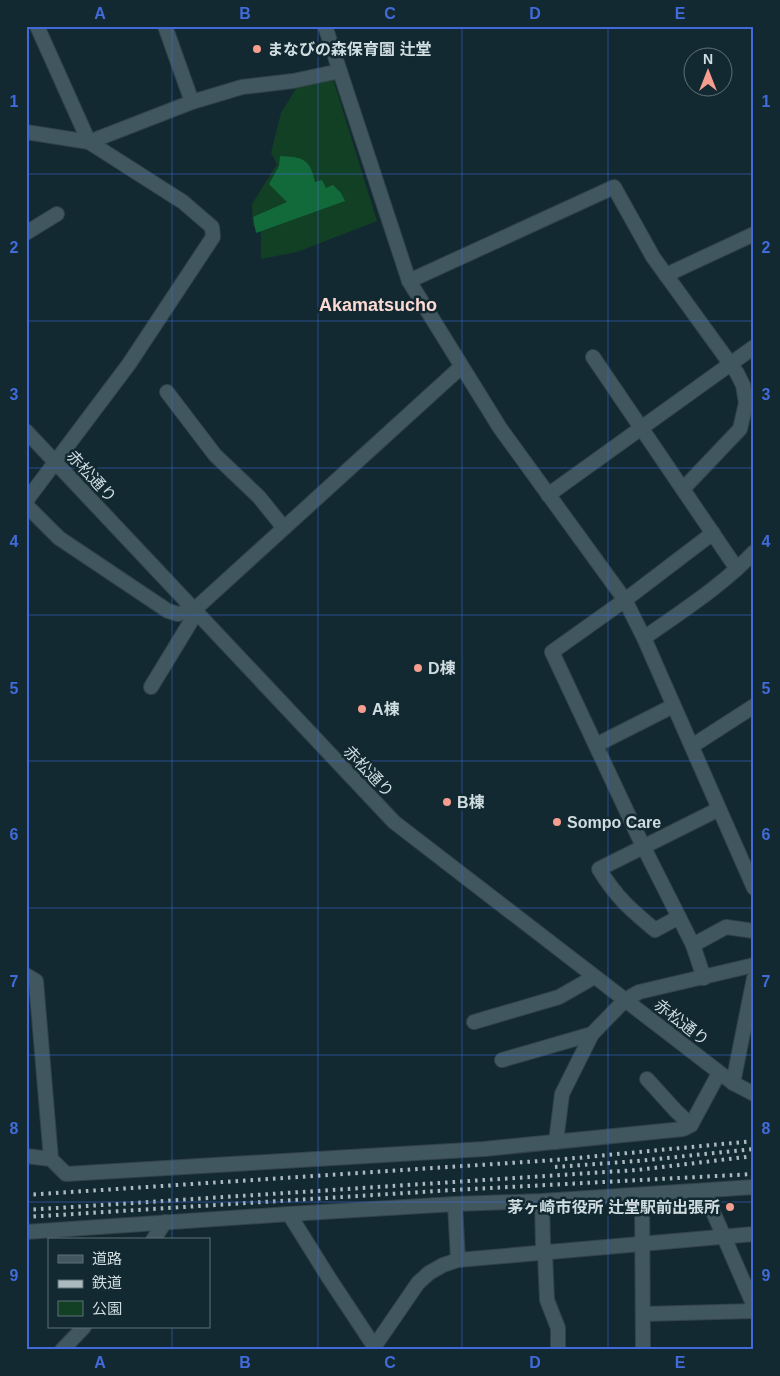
<svg xmlns="http://www.w3.org/2000/svg" width="780" height="1376" font-family="Helvetica,'Noto Sans JP',sans-serif">
	<style>
		.green { fill: #124025 }
		.forest { fill: #126a3b }
		.lines { fill: none; stroke-linecap: round; stroke-linejoin: round }
		.minor-casing { stroke: #324348; stroke-width: 16 }
		.tertiary-casing { stroke: #324348; stroke-width: 16 }
		.minor { stroke: #40575f; stroke-width: 14 }
		.tertiary { stroke: #40575f; stroke-width: 14 }
		.rail { stroke: #abbabf; stroke-width: 4; stroke-dasharray: 2.5 5; stroke-linecap: butt }
		.grid { fill: none; stroke: #416bda; stroke-width: 1; stroke-opacity: 0.55 }
		.poi-dot { fill: #f59d8e; stroke: #132931; stroke-width: 2 }
		.labels { text-anchor: middle; stroke-width: 5; stroke-linejoin: round; paint-order: stroke }
		.poi-label { font-size: 16px; font-weight: bold; fill: #cfdde1; stroke: #132931; text-anchor: start }
		.street-label { font-size: 16px; fill: #cfdde1; stroke: #132931 }
		.neighbourhood-label { font-size: 18px; font-weight: bold; fill: #fcd9d2; stroke: #132931 }
		.neatline { fill: none; stroke: #416bda; stroke-width: 2 }
		.grid-label { font-size: 16px; text-anchor: middle; font-weight: bold; fill: #416bda }
	</style>
	<rect width="100%" height="100%" fill="#132931"/>
	<path class="green" d="M333 79 377 221 297 252 261 259V232L253 226 252 204 277 164 271 153 281 113 297 87Z"/>
	<path class="forest" d="M280 156C302 157 310 158 315 182L322 180 326 188 333 185 341 193 345 201 256 233 253 217 287 202 269 184 279 166Z"/>
	<g class="lines">
		<g class="minor-casing">
			<g id="minor">
				<path d="M37 26 89 142"/>
				<path d="M165 26 192 102"/>
				<path d="M325 26 409 281 500 428 625 600 644 638 754 888"/>
				<path d="M26 132 89 142 183 202 212 227 213 237 129 364 26 501"/>
				<path d="M89 142 192 102 242 87 293 81 340 71"/>
				<path d="M26 233 57 214"/>
				<path d="M666 275 754 234"/>
				<path d="M409 281 614 187 653 257 737 373 743 385 746 403 740 429 683 489"/>
				<path d="M593 357 737 569"/>
				<path d="M167 392 215 455 259 497 284 528"/>
				<path d="M548 495 754 347"/>
				<path d="M26 505 59 538 168 611 178 614 194 610 461 367"/>
				<path d="M713 533 625 600 552 652 643 846 693 945 726 927 754 931"/>
				<path d="M644 638C682 611 722 586 754 552"/>
				<path d="M151 687 196 613"/>
				<path d="M596 745 673 706"/>
				<path d="M692 746 754 706"/>
				<path d="M679 917 655 930C630 909 616 897 599 869L719 809"/>
				<path d="M693 945 704 978"/>
				<path d="M26 975 36 981 51 1159 66 1174 484 1149 683 1129 691 1125 719 1073"/>
				<path d="M474 1022 559 997 594 977"/>
				<path d="M502 1060 592 1034"/>
				<path d="M647 1079 676 1111 691 1125"/>
				<path d="M733 1083 754 978"/>
				<path d="M556 1142 562 1094 592 1034 625 1000 639 992 754 965"/>
				<path d="M26 1156 51 1159"/>
				<path d="M704 1191 754 1306"/>
				<path d="M642 1195 643 1350"/>
				<path d="M542 1201 543 1244 545 1254 547 1300 558 1328V1350"/>
				<path d="M455 1204 542 1201 754 1187"/>
				<path d="M289 1214 329 1278 374 1346"/>
				<path d="M26 1232 289 1214 455 1204 458 1260"/>
				<path d="M153 1240 165 1222"/>
				<path d="M643 1314 754 1311"/>
				<path d="M62 1350 84 1327"/>
			</g>
		</g>
		<g class="tertiary-casing">
			<g id="tertiary">
				<path d="M26 431 394 822 733 1083 754 1094"/>
				<path d="M372 1350 418 1283 429 1273 443 1265 458 1260 754 1234"/>
			</g>
		</g>
		<use href="#minor" class="minor"/>
		<use href="#tertiary" class="tertiary"/>
		<g class="rail">
			<path d="M555 1167 637 1161 754 1149"/>
			<path d="M26 1195 555 1160 754 1141"/>
			<path d="M26 1210 637 1170 754 1156"/>
			<path d="M26 1217 453 1190 754 1174"/>
		</g>
	</g>
	<path class="grid" d="M172 26V1240M318 26V1350M462 26V1350M608 26V1350M26 174H754M26 321H754M26 468H754M26 615H754M26 761H754M26 908H754M26 1055H754M26 1202H754M172 1327V1350"/>
	<g class="poi-dot">
		<circle cx="257" cy="49" r="5"/>
		<circle cx="418" cy="668" r="5"/>
		<circle cx="362" cy="709" r="5"/>
		<circle cx="447" cy="802" r="5"/>
		<circle cx="557" cy="822" r="5"/>
		<circle cx="730" cy="1207" r="5"/>
	</g>
	<g class="labels">
		<g class="poi-label">
			<text x="267" y="55">まなびの森保育園 辻堂</text>
			<text x="428" y="674">D棟</text>
			<text x="372" y="715">A棟</text>
			<text x="457" y="808">B棟</text>
			<text x="567" y="828">Sompo Care</text>
			<text x="720" y="1213" text-anchor="end">茅ヶ崎市役所 辻堂駅前出張所</text>
		</g>
		<g class="street-label">
			<text transform="translate(92 476) rotate(47)" y="6">赤松通り</text>
			<text transform="translate(369 771) rotate(46)" y="6">赤松通り</text>
			<text transform="translate(682 1022) rotate(38)" y="6">赤松通り</text>
		</g>
		<g class="neighbourhood-label">
			<text x="378" y="311">Akamatsucho</text>
		</g>
	</g>
	<rect width="780" height="1376" fill="none" stroke="#132931" stroke-width="55"/>
	<rect x="48" y="1238" width="162" height="90" fill="#132931" stroke="#5e7177"/>
	<rect x="58" y="1255" width="25" height="8" fill="#40575f" stroke="#5e7177"/>
	<text x="92" y="1264" font-size="15" fill="#cfdde1">道路</text>
	<rect x="58" y="1280" width="25" height="8" fill="#abbabf" stroke="#5e7177"/>
	<text x="92" y="1288" font-size="15" fill="#cfdde1">鉄道</text>
	<rect x="58" y="1301" width="25" height="15" fill="#124025" stroke="#5e7177"/>
	<text x="92" y="1314" font-size="15" fill="#cfdde1">公園</text>
	<g transform="translate(708 72)"><circle r="24" fill="#132931" stroke="#5e7177"/>
	<path d="M0-4L9 19L0 12L-9 19Z" fill="#f59d8e"/>
	<text y="-8" font-size="14" font-weight="bold" text-anchor="middle" fill="#cfdde1">N</text>
	</g>
	<rect x="28" y="28" width="724" height="1320" class="neatline"/>
	<g class="grid-label">
		<text x="100" y="19">A</text>
		<text x="245" y="19">B</text>
		<text x="390" y="19">C</text>
		<text x="535" y="19">D</text>
		<text x="680" y="19">E</text>
		<text x="14" y="107">1</text>
		<text x="766" y="107">1</text>
		<text x="14" y="253">2</text>
		<text x="766" y="253">2</text>
		<text x="14" y="400">3</text>
		<text x="766" y="400">3</text>
		<text x="14" y="547">4</text>
		<text x="766" y="547">4</text>
		<text x="14" y="694">5</text>
		<text x="766" y="694">5</text>
		<text x="14" y="840">6</text>
		<text x="766" y="840">6</text>
		<text x="14" y="987">7</text>
		<text x="766" y="987">7</text>
		<text x="14" y="1134">8</text>
		<text x="766" y="1134">8</text>
		<text x="14" y="1281">9</text>
		<text x="766" y="1281">9</text>
		<text x="100" y="1368">A</text>
		<text x="245" y="1368">B</text>
		<text x="390" y="1368">C</text>
		<text x="535" y="1368">D</text>
		<text x="680" y="1368">E</text>
	</g>
</svg>
